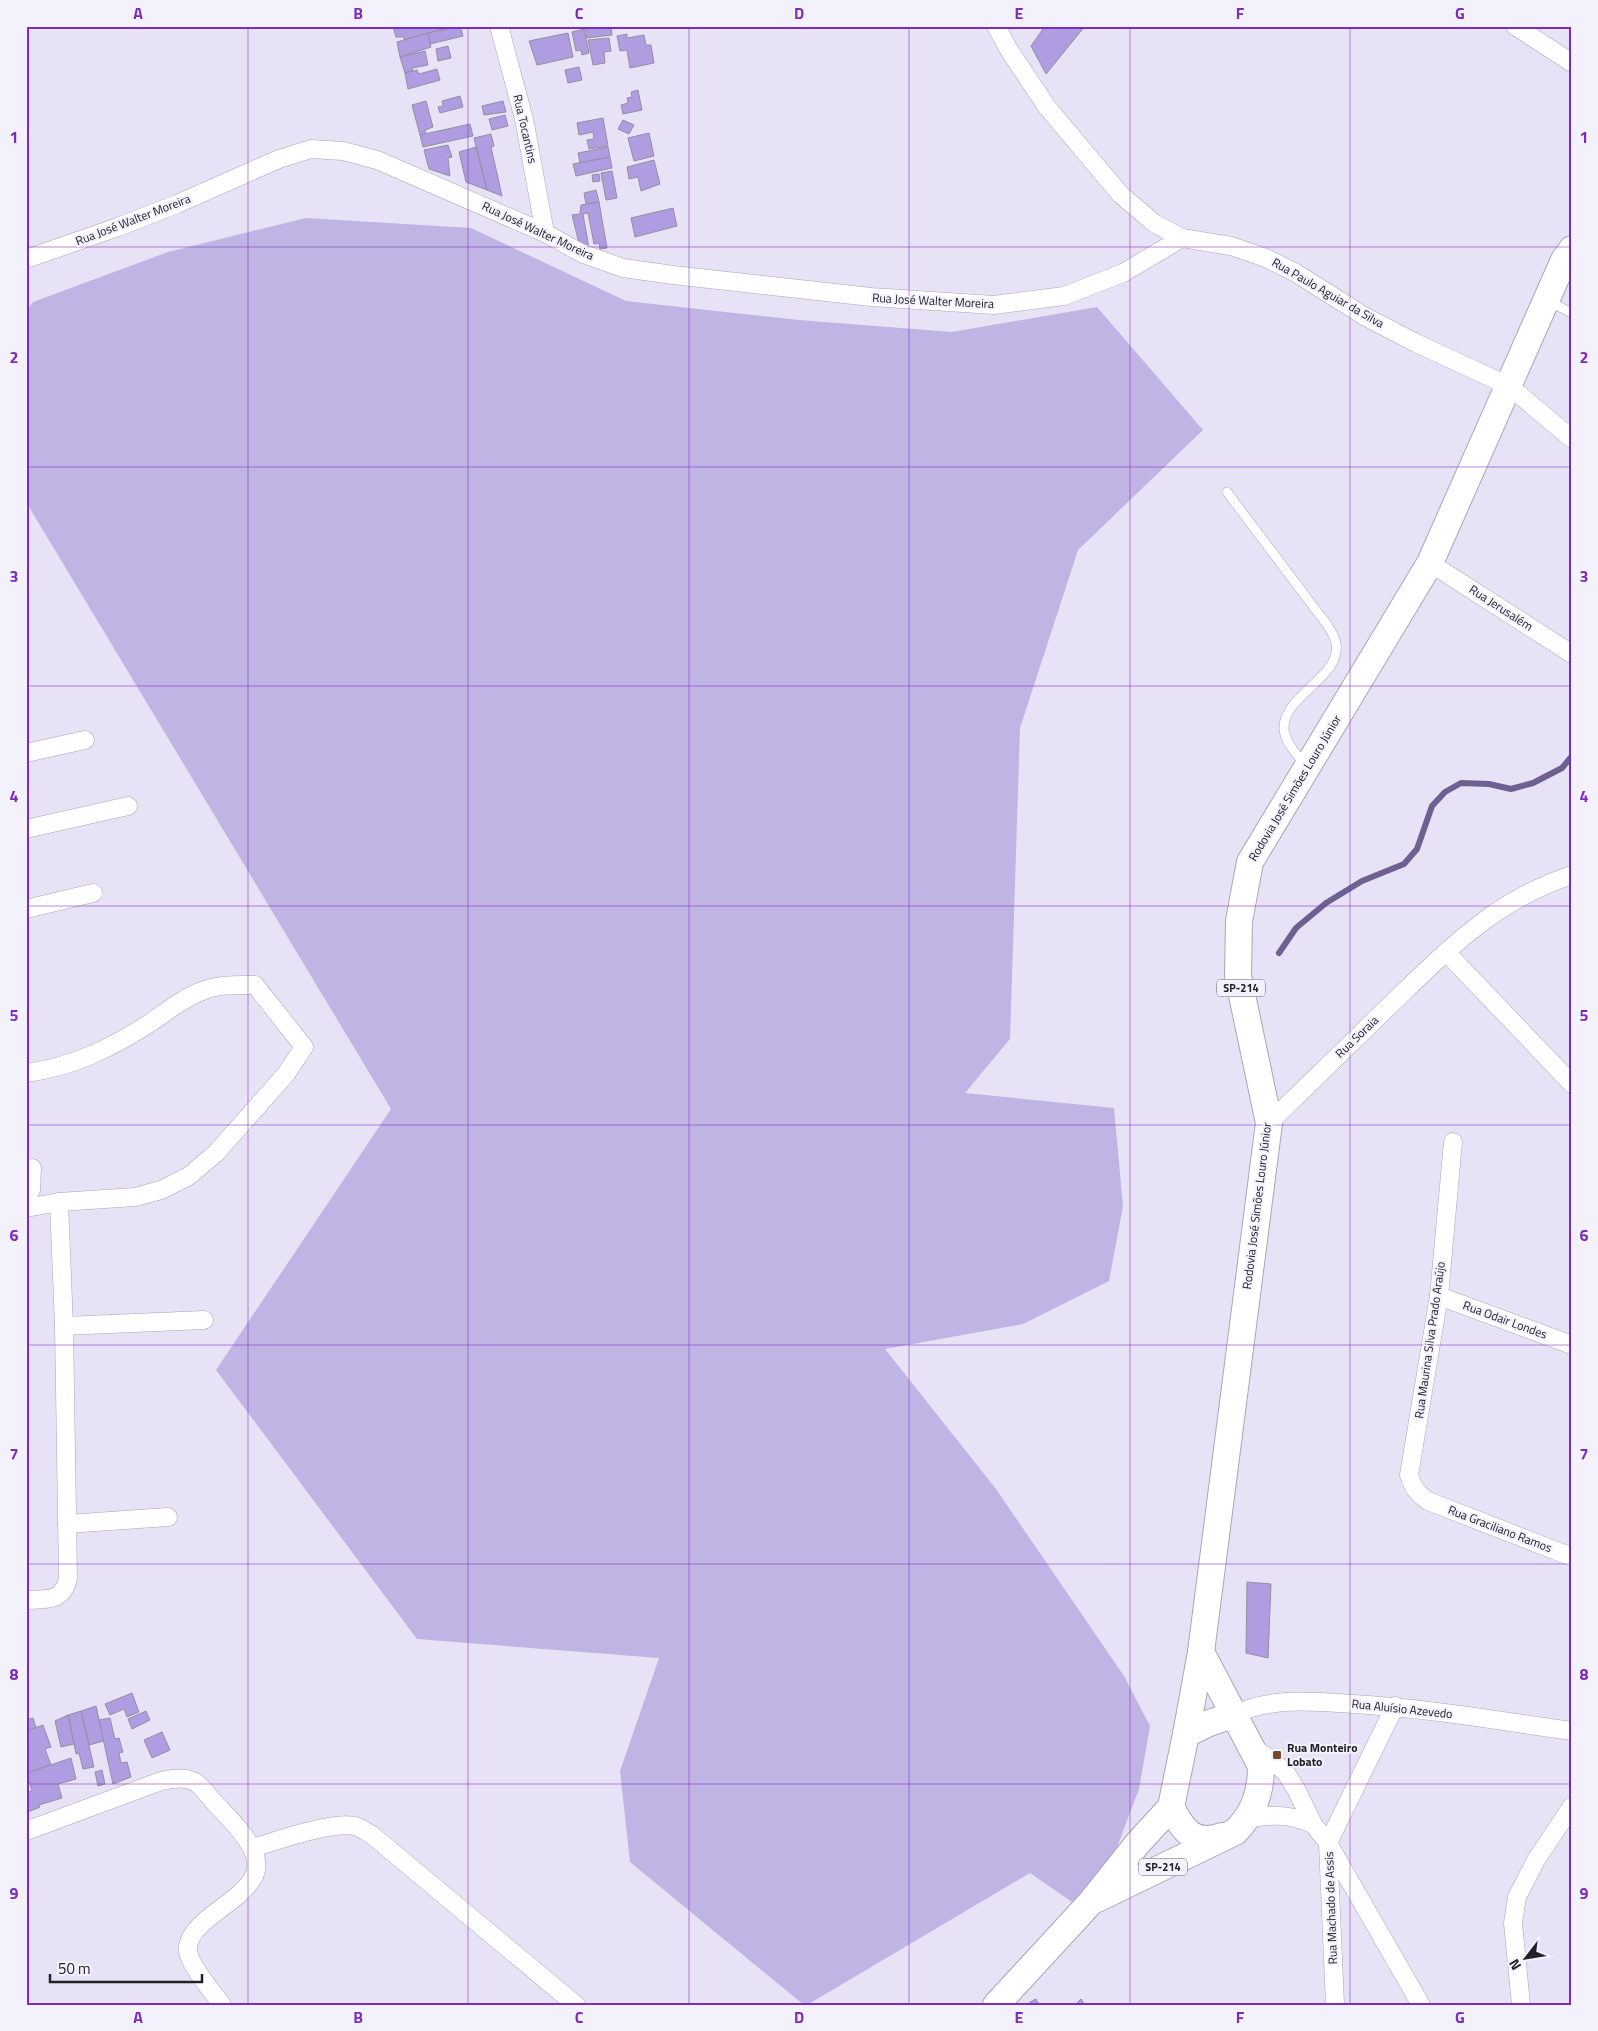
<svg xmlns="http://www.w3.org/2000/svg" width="1598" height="2031" font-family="'Titillium Web',sans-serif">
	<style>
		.green { fill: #c0b4e5 }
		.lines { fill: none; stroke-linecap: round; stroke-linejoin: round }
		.stream { stroke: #6e6090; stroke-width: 6 }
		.building { fill: #af9ce1; stroke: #938fa1 }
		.lane-casing { stroke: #aaa6b8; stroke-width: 10 }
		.street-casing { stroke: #aaa6b8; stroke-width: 19 }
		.primary-casing { stroke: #aaa6b8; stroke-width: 28 }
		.lane { stroke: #fff; stroke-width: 9 }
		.street { stroke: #fff; stroke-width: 18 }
		.primary { stroke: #fff; stroke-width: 26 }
		.grid { fill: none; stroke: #7b2cbf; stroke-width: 1; stroke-opacity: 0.55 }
		.poi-dot { fill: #734d2a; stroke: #f3f1fc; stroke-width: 2 }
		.labels { text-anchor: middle; stroke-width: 4; stroke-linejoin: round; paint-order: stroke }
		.shield { fill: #f3f1fc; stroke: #615f68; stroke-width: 1 }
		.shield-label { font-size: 11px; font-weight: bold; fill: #222128 }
		.street-label { font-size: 12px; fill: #222128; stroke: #f3f1fc }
		.poi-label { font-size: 12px; font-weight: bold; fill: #222128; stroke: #f3f1fc; text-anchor: start }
		.neatline { fill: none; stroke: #7b2cbf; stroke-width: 2 }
		.grid-label { font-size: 16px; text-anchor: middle; font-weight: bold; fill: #7b2cbf }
	</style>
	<rect width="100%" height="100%" fill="#e7e2f5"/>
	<path class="green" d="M306 218 471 228 626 301 799 320 952 332 1097 307 1203 430 1078 550 1020 728 1010 1039 965 1093 1114 1108 1123 1206 1109 1281 1023 1324 885 1349 996 1489 1124 1676 1150 1726 1139 1789 1111 1863 1075 1904 1030 1873 807 2005H804L630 1862 620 1771 659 1658 417 1639 216 1370 391 1109 26 502V311L33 302 168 252Z"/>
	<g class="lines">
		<path class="stream" d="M1279 953 1296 928 1326 903 1362 881 1404 864 1417 849 1432 806 1445 792 1461 783 1489 784 1511 789 1533 783 1562 768 1572 756"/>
	</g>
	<g class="building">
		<path d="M393 26H449V28L404 40V37H396Z"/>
		<path d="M460 26 463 36 430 44 428 33Z"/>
		<path d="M585 26H611L612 35 587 38Z"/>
		<path d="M1045 26H1085L1046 74 1031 46Z"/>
		<path d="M584 29 589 53 582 55 581 50 576 51 572 32Z"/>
		<path d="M428 33 431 47 400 57 397 42Z"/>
		<path d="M568 33 573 57 537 65 529 41Z"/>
		<path d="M627 34V38L644 35 646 45H651L654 63 630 68 627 50 620 51 617 36Z"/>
		<path d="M609 38 611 51 604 52 605 63 593 65 588 40Z"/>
		<path d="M448 46 451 58 438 61 436 49Z"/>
		<path d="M425 51 428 65 412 68 413 71 405 73 400 57Z"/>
		<path d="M579 67 582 80 568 83 565 70Z"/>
		<path d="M437 69 440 80 408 89 405 73 417 70 419 74Z"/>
		<path d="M638 90 642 110 623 114 621 105 628 103 627 98 632 97 631 92Z"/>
		<path d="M460 96 463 107 440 113 438 107 443 106 442 101Z"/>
		<path d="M426 101 433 127 425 130 426 134 420 135 412 105Z"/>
		<path d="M503 101 506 112 484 115 482 106Z"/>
		<path d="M505 115 508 126 492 130 489 119Z"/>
		<path d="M603 118 608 146 589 149 587 140 594 139 593 132 579 135 577 123Z"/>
		<path d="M623 120 634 125 629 134 618 129Z"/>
		<path d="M470 124 473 136 423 147 420 135Z"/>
		<path d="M649 133 654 156 634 161 628 138Z"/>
		<path d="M491 134 494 146 491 147 502 196 487 190 474 138Z"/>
		<path d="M448 145 452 157 448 158 450 176 429 169 424 150Z"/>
		<path d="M476 147 487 190 466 182 459 152Z"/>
		<path d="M608 147 610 157 580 163 578 153Z"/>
		<path d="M610 157 612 168 576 176 573 164Z"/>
		<path d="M654 160 660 184 641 191 638 177 629 179 627 167Z"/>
		<path d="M612 171 617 198 606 200 601 173Z"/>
		<path d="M599 174 600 181 593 182 592 175Z"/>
		<path d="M596 190 599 202 586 204 584 193Z"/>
		<path d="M599 202 607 248 600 249 599 243 594 244 588 213 583 214 589 248 579 243 572 215 580 214 581 205Z"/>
		<path d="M673 208 677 226 635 237 631 218Z"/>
		<path d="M1247 1582 1271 1584 1268 1658 1246 1653Z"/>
		<path d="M132 1693 139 1712 127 1717 124 1709 110 1715 105 1704Z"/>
		<path d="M96 1706 104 1741 89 1745 81 1711Z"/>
		<path d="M81 1711 94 1767 83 1769 79 1753 76 1754 68 1715Z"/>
		<path d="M146 1711 150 1720 132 1729 128 1719Z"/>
		<path d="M68 1715 74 1744 61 1747 55 1721Z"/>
		<path d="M33 1718 36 1728 26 1731V1720Z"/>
		<path d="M110 1718 115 1739 119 1738 123 1752 119 1753 121 1763 127 1762 131 1777 113 1784 99 1720Z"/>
		<path d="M43 1725 51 1747 45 1749 51 1765 27 1773 26 1731Z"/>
		<path d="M162 1732 170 1750 152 1758 144 1740Z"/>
		<path d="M71 1758 76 1779 58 1784 62 1798 39 1805 40 1807 28 1812 26 1792 32 1791 27 1773Z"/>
		<path d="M102 1770 105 1784 98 1786 95 1772Z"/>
		<path d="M1036 1999 1039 2005H1027L1030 2002Z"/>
		<path d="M1081 1999 1085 2005H1075Z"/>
	</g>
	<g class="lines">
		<g class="lane-casing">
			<g id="lane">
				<path d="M1554 304 1572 313"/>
				<path d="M1227 492 1328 626C1331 631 1335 638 1336 643 1342 677 1282 696 1284 729 1285 743 1297 754 1305 765"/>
			</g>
		</g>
		<g class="street-casing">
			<g id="street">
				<path d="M499 26 524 119 545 233"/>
				<path d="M996 26 1009 50 1047 107 1120 194 1154 223 1182 238 1231 246 1266 258 1296 273 1364 316 1416 343 1509 386 1572 439"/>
				<path d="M1515 26 1572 63"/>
				<path d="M26 259 118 227 177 204 279 159 311 149 343 151 377 160 545 233 581 253 623 268 673 275 871 297 994 305 1064 296 1123 273 1182 238"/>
				<path d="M1430 563 1572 654"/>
				<path d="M26 753 85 740"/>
				<path d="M26 829 128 806"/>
				<path d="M26 909 93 893"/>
				<path d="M1446 952 1572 1084"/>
				<path d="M26 1073C73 1067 111 1048 150 1023 166 1012 183 998 202 991 218 984 238 985 255 985L304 1047 286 1074 216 1153 189 1176 161 1190 135 1197 59 1202 26 1208"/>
				<path d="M1269 1123C1308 1085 1347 1047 1386 1009 1445 953 1492 901 1572 875"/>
				<path d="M1453 1142 1439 1296 1409 1475C1413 1488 1417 1493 1428 1501L1572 1557"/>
				<path d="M26 1198 31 1190 32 1168"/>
				<path d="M1439 1296 1572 1345"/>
				<path d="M64 1326 204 1320"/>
				<path d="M67 1524 168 1517"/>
				<path d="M26 1600C47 1599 63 1602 68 1578L64 1326 59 1202"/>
				<path d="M1233 1715C1271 1697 1312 1701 1353 1704 1426 1708 1499 1721 1572 1731"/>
				<path d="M1254 1748 1273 1761 1286 1773 1296 1789 1313 1824 1328 1843 1421 2005"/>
				<path d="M1247 1819C1273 1814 1288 1814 1313 1824"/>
				<path d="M26 1831 161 1781C172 1779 185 1776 195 1782 202 1786 208 1796 214 1802 229 1819 268 1852 253 1878 240 1902 192 1920 188 1946 185 1961 213 1992 222 2005"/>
				<path d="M252 1848C277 1841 331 1821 355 1826 361 1828 367 1832 372 1835L576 2005"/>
				<path d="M1335 2005 1328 1843 1395 1706"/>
				<path d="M1521 2005 1513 1923 1517 1897 1536 1860 1572 1806"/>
			</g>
		</g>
		<g class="primary-casing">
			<g id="primary">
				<path d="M1186 1734 1209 1723 1233 1715"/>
				<path d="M1171 1807C1183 1830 1193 1846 1222 1836"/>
				<path d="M1097 1899 1235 1832C1254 1813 1261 1793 1261 1766L1201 1652"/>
				<path d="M996 2005 1091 1902 1138 1843 1171 1807 1186 1734 1201 1652 1269 1123 1238 976 1239 921 1250 862 1430 563 1564 260 1572 249"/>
			</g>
		</g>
		<use href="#lane" class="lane"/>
		<use href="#street" class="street"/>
		<use href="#primary" class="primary"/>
	</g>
	<path class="grid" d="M248 26V2005M468 26V2005M689 26V2005M909 26V2005M1130 26V2005M1350 26V2005M26 247H1572M26 467H1572M26 686H1572M26 906H1572M26 1125H1572M26 1345H1572M26 1564H1572M26 1784H1572"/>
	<rect class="poi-dot" x="1272" y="1750" width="10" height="10" rx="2.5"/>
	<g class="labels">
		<g class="shield">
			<rect x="1217" y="979.5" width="48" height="17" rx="4"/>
			<rect x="1139" y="1858.5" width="48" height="17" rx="4"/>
		</g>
		<g class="shield-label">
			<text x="1241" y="992">SP-214</text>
			<text x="1163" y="1871">SP-214</text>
		</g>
		<g class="street-label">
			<text transform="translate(525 129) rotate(77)" y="4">Rua Tocantins</text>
			<text transform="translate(133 220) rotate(-21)" y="4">Rua José Walter Moreira</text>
			<text transform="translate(538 231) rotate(25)" y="4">Rua José Walter Moreira</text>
			<text transform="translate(1328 293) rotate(30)" y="4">Rua Paulo Aguiar da Silva</text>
			<text transform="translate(933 301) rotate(3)" y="4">Rua José Walter Moreira</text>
			<text transform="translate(1501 608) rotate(33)" y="4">Rua Jerusalém</text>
			<text transform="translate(1295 788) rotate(-59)" y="4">Rodovia José Simões Louro Júnior</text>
			<text transform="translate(1357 1037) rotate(-44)" y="4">Rua Soraia</text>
			<text transform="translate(1257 1206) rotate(-83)" y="4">Rodovia José Simões Louro Júnior</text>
			<text transform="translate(1505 1320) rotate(20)" y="4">Rua Odair Londes</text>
			<text transform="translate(1430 1340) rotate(-82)" y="4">Rua Maurina Silva Prado Araújo</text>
			<text transform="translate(1500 1529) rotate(21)" y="4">Rua Graciliano Ramos</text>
			<text transform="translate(1402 1709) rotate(6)" y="4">Rua Aluísio Azevedo</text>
			<text transform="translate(1331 1908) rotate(-92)" y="4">Rua Machado de Assis</text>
		</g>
		<g class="poi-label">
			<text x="1287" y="1752">Rua Monteiro<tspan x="1287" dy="14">Lobato</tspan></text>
		</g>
	</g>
	<rect width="1598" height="2031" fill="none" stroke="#f3f1fc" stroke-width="55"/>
	<g transform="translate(1526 1958) rotate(239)" stroke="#f3f1fc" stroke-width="4" paint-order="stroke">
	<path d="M0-4L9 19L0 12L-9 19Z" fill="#222128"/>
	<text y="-8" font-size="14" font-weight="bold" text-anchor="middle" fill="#222128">N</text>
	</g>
	<path d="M50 1974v8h152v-8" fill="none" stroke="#222128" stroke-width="2.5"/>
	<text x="58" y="1974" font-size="15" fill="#222128" stroke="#f3f1fc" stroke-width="4" paint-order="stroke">50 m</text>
	<rect x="28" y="28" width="1542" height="1976" class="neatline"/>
	<g class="grid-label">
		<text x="138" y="19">A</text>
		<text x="358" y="19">B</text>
		<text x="579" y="19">C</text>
		<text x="799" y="19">D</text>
		<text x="1019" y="19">E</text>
		<text x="1240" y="19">F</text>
		<text x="1460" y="19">G</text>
		<text x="14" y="143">1</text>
		<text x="1584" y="143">1</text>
		<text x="14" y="363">2</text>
		<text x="1584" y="363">2</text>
		<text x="14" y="582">3</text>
		<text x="1584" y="582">3</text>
		<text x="14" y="802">4</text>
		<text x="1584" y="802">4</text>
		<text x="14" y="1021">5</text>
		<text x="1584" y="1021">5</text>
		<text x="14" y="1241">6</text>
		<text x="1584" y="1241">6</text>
		<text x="14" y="1460">7</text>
		<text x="1584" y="1460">7</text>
		<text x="14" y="1680">8</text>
		<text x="1584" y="1680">8</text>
		<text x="14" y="1899">9</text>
		<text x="1584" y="1899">9</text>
		<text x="138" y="2023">A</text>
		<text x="358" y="2023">B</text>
		<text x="579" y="2023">C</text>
		<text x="799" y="2023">D</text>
		<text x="1019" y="2023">E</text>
		<text x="1240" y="2023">F</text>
		<text x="1460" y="2023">G</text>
	</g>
</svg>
